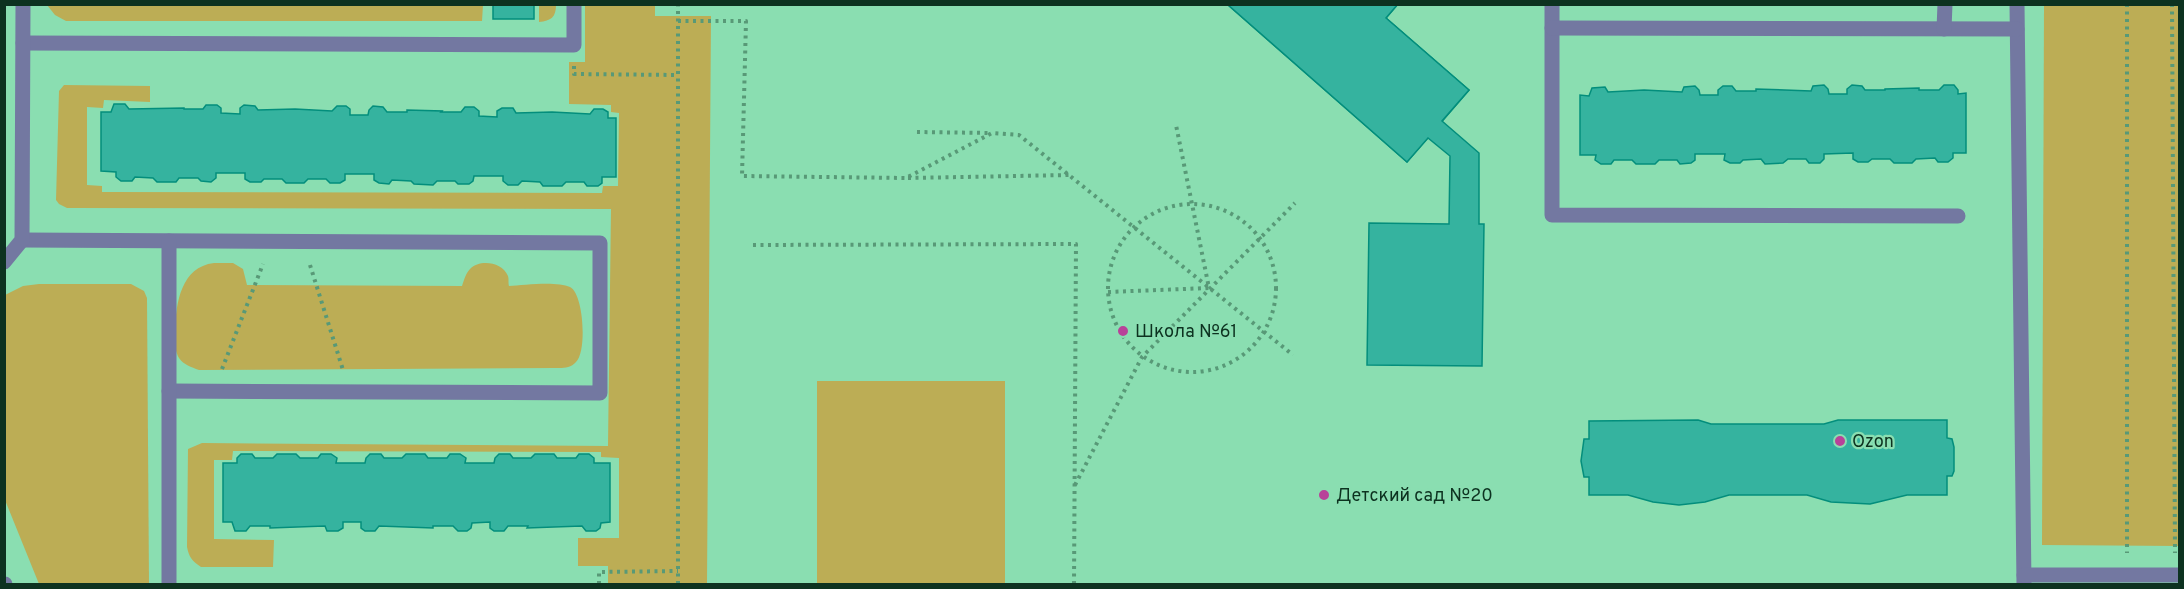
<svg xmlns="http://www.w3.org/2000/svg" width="2184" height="589" font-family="Overpass,sans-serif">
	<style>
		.green { fill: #bcad55 }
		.building { fill: #35b39f; stroke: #038e7c; stroke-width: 1.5 }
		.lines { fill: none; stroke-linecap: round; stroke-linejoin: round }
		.path { stroke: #589977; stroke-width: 4; stroke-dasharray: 3 4.5; stroke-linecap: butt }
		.minor { stroke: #7378a1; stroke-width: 15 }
		.poi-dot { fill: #b84299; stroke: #8adeb1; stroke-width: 2 }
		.labels { text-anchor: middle; stroke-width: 4.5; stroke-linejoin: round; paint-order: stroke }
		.poi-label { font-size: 18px; fill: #0d3220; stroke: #8adeb1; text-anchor: start }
	</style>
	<rect width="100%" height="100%" fill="#8adeb1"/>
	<g class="green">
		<path d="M483 5 482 21H66L55 15 47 5Z"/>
		<path d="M539 5H556C556 17 551 21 539 22Z"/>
		<path d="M585 5H655V16H711L707 584H608V566H578V538H619V458L601 457V452L233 451 232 460H214V539L274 540 273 567H201C192 561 189 557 187 547L188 449 202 443 608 446 611 209 67 208 59 204 56 200 59 91 64 85 150 86V102L104 100 103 108 87 107V185L102 186V192L602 193 603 186H618L619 113 611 112V105L569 104V62H585Z"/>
		<path d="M2044 5H2179V546L2042 545Z"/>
		<path d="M214 263H233L243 269 247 285 462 286C464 280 466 273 470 269 480 259 502 262 508 276 509 279 508 282 509 286 524 285 557 281 570 287 584 294 587 352 576 362 570 369 562 368 554 368L199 370C191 367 184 365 179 358 174 350 175 339 175 330 176 303 181 267 214 263Z"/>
		<path d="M39 284H131L144 291 147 298 149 584H39L5 500V295L23 286Z"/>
		<rect x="817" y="381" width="188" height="203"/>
	</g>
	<g class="building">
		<rect x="493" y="4" width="41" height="15"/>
		<path d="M1227 4H1398L1386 18 1469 90 1407 162Z"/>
		<path d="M1227 4H1398L1386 18 1469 90 1442 121 1479 153V224H1484L1482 366 1367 365 1369 223 1449 224 1450 156 1428 138 1407 162Z"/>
		<path d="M1824 85 1828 89 1829 94H1847V89L1852 85 1862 86 1865 90H1885V89L1919 88V90H1939L1944 85H1954L1958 90V94L1966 93V153H1953V158L1948 162H1938L1935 158 1916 159 1912 163H1894L1890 159H1872L1868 162H1858L1853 159V153L1824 154V159L1820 163H1809L1806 159H1788L1783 163 1765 164 1761 159 1743 160 1740 163H1730L1724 160 1725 154H1695V160L1691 163 1680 164 1677 160H1659L1655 164H1636L1632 160H1614L1611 164H1601L1595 160 1596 155H1580V95L1589 96 1592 88 1605 87 1608 92 1644 90 1682 92 1684 87 1695 86 1699 90 1700 95H1718V90L1723 86H1732L1736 91H1756V89L1811 91 1813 86Z"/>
		<path d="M114 104H125L129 109 184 108V109H203L206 105H217L221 108V113L240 114V108L244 105 255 106 258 110 295 109 332 111 337 106H346L350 109V115H368L369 110 373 106 383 107 387 112H407V110L442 111 441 112H461L465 107H474L479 111V116L497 117V111L502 108H513L516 113 552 112 590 114 594 109H603L608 112V118H616V177H602V183L598 186H587L584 182H566L562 186H543L540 182 522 181 518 185H508L503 181V176H474L473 181 469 184H458L455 181H437L433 185 414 184 411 181 392 180 389 184 379 183 374 180V174H345V180L340 183H330L326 179H308L304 183H286L282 179H264L261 182H250L245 179V173H216V178L211 182 201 181 198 178H179L176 182H157L153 178 135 177 132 181H121L116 177V172L101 171V112H111Z"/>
		<path d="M1698 420 1711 424H1824L1838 420H1947V438L1952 439 1954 447V471L1952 476H1947V495H1907L1870 504 1831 502 1807 495H1729L1705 502 1679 505 1653 502 1628 495H1589V477H1584L1581 461 1584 439H1589V421Z"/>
		<path d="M241 454H252L255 458H273L277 454H296L300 458H318L321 454H331L337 458 336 463H365L366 458 370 454H381L384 458H402L406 454H425L428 458H447L450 454H460L466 458 465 463H494L495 458 499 454H510L513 458H531L535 454H554L557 458H576L579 454H589L594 458V463H610V522L601 523 600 528 596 531H586L582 526 527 528 528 526H508L504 531H494L490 528V522L472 523 471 528 467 531H458L453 526H433V528L379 526 375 531H365L361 528V522H343V528L338 531H327L325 526 270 528V526H250L246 531H235L232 522H223V463H237V458Z"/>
	</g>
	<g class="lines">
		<g class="path">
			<path d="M2127 4V553"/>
			<path d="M2172 4 2175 553"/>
			<path d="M678 21H746L742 176 906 178 992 133 1019 135 1293 355"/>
			<path d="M574 66V74L678 75"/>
			<path d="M917 132 991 133"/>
			<path d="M908 178 1069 175"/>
			<circle cx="1192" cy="288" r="84"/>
			<path d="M753 245 1076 244 1074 584"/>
			<path d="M310 265 343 370"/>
			<path d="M1108 292 1209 288 1176 125"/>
			<path d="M222 369 263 264"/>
			<path d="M1075 485 1142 357 1295 203"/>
			<path d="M599 584V572L678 571"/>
			<path d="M678 584V4"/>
		</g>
		<g class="minor">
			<path d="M1552 4V215L1958 216"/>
			<path d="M2017 4 2024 584"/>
			<path d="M1552 28 2017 29"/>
			<path d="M1944 29 1945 4"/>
			<path d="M23 43 574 45V4"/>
			<path d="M22 240 600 243V393L169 391"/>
			<path d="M4 262 22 240 23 4"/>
			<path d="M2024 575H2180"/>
			<path d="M4 584H5"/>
			<path d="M169 584V241"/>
		</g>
	</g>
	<g class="poi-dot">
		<circle cx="1123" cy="331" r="6"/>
		<circle cx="1840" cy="441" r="6"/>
		<circle cx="1324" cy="495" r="6"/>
	</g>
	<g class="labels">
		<g class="poi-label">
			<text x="1135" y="337">Школа №61</text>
			<text x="1852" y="447">Ozon</text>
			<text x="1336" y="501">Детский сад №20</text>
		</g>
	</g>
	<rect width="2184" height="589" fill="none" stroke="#0d3220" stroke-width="12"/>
</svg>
